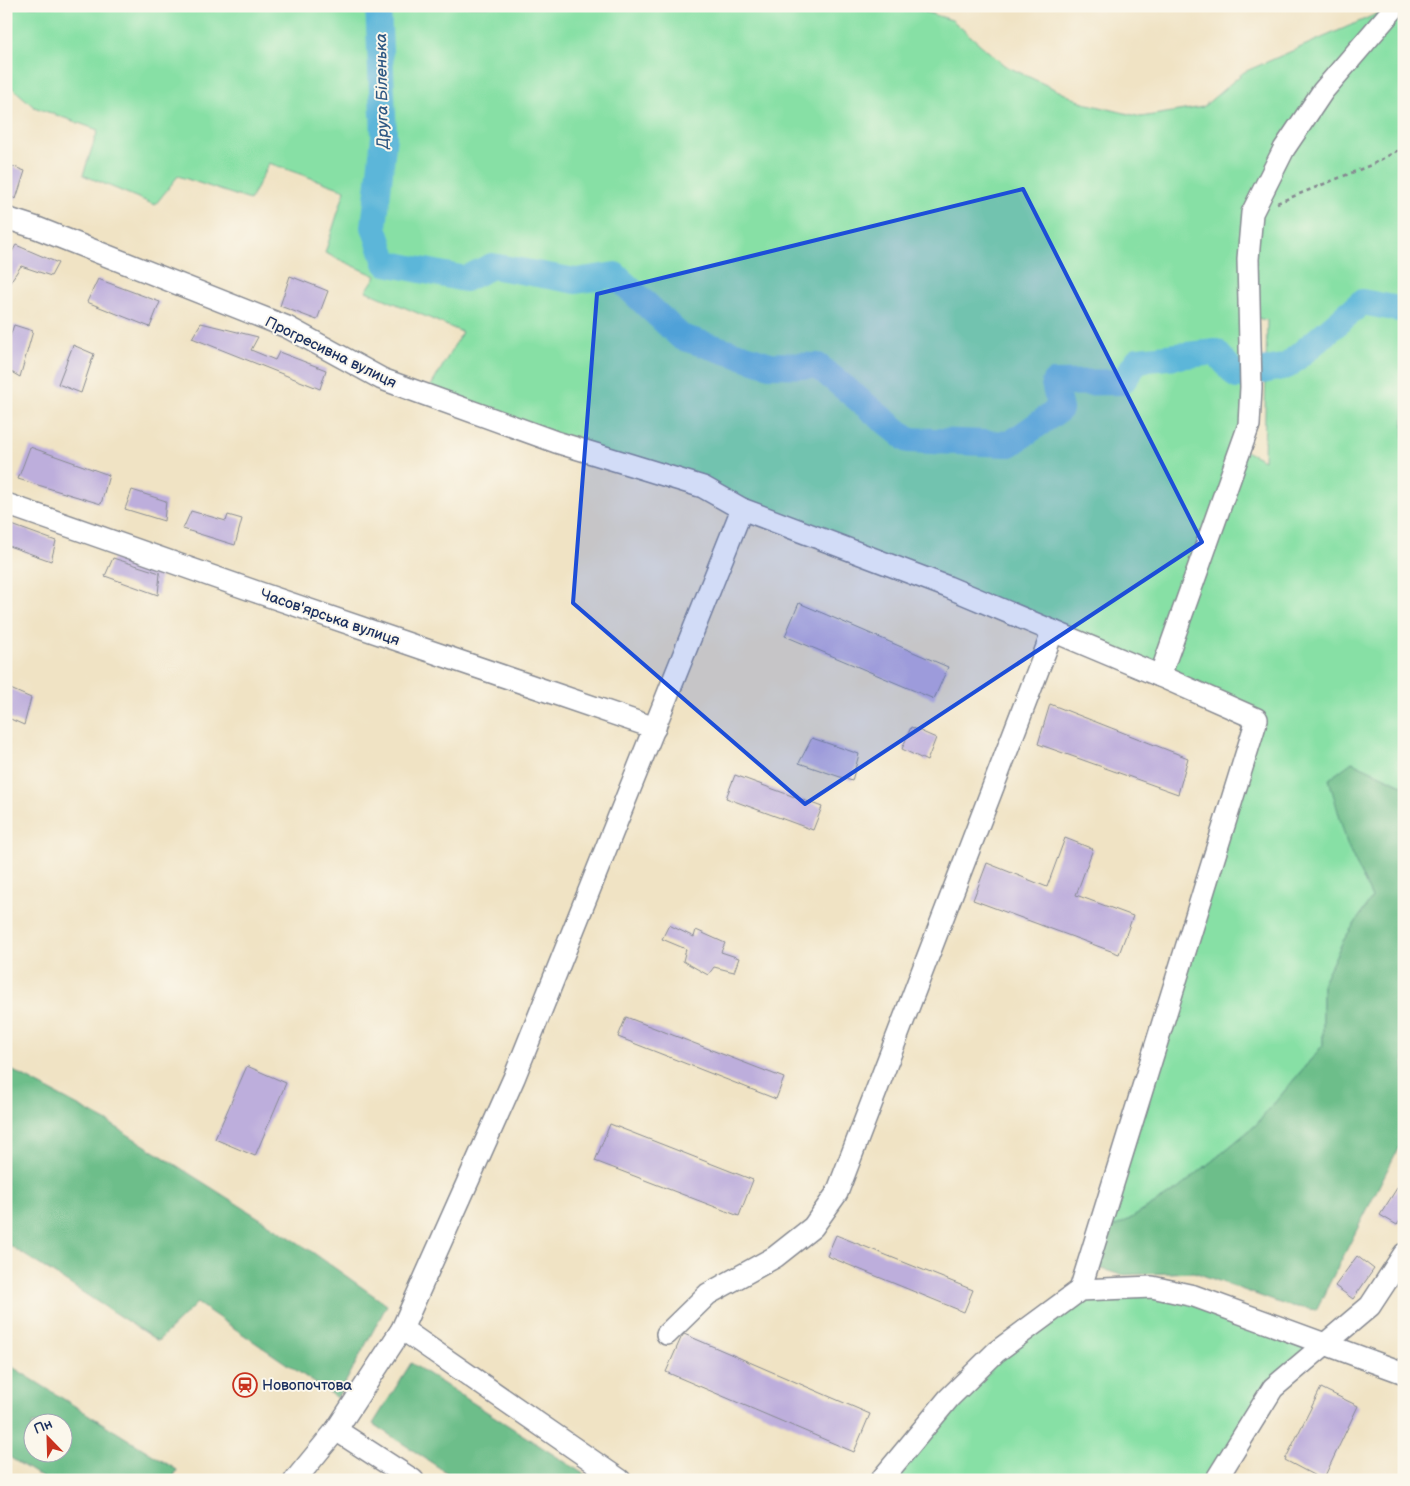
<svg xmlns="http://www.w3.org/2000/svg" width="1410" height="1486" font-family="'Balsamiq Sans',sans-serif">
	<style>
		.green { fill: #87e0a5; stroke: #518882; fill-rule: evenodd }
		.forest { fill: #6dbe8a; stroke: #447674; fill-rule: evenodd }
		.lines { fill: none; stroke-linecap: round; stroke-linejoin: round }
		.river { stroke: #5cb6d9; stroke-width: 26 }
		.building { fill: #bdaedc }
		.minor-casing { stroke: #868991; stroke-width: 24 }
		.path { stroke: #868991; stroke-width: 2.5; stroke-dasharray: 4 4; stroke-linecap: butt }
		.minor { stroke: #fff; stroke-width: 21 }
		.marked { fill: #1d4ed8; fill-opacity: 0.2; stroke: #1d4ed8; stroke-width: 4; stroke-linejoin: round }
		.labels { text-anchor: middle; stroke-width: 4; stroke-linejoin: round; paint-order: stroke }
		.street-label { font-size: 15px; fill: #1b2f5e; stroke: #fbf7ec }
		.poi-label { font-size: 15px; fill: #1b2f5e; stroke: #fbf7ec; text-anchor: start }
		.water-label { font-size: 16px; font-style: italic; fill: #2e5883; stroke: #fbf7ec }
	</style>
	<rect width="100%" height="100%" fill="#fbf7ec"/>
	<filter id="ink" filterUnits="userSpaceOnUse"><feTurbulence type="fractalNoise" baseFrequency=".02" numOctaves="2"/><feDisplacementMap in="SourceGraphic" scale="10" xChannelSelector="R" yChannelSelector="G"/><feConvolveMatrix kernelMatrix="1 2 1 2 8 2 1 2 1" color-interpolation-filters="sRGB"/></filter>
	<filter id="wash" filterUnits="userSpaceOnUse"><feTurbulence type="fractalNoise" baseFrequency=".0096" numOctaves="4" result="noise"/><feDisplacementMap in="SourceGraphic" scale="20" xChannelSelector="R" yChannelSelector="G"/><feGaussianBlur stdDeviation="1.12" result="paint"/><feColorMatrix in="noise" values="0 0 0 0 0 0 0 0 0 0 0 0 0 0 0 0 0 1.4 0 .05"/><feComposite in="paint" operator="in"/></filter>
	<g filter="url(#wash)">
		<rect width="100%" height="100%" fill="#f0e3c4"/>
		<g class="green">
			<path d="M6 6H905L952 20 1004 65 1084 103 1141 117 1203 107 1244 72 1395 6H1404V786L1352 762 1347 844 1372 898 1343 941 1323 982V1045L1256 1125 1178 1189 1130 1219 1100 1234 1257 719 948 587 426 395 462 332 366 291 376 276 325 253 345 190 269 163 250 200 178 176 155 205 83 175 98 130 34 107 6 82ZM1250 317 1267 320 1264 460 1241 449Z"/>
			<path d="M1152 1287 1327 1344 1273 1388 1216 1480H881L949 1398 1080 1290Z"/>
		</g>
		<g class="forest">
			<path d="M1352 762 1404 786V1137L1316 1310 1285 1305 1194 1272 1121 1275 1093 1266 1100 1234 1130 1219 1178 1189 1256 1125 1323 1045V982L1343 941 1372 898 1347 844 1329 779Z"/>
			<path d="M6 1067 108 1122 308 1249 387 1305 337 1398 197 1303 158 1341 6 1243Z"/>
			<path d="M6 1363 177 1470 172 1480H46L6 1455ZM32 1424H62V1454H32Z"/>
			<path d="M411 1363 593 1480H458L373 1424Z"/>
		</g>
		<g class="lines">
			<path class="river" d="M378 6 384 136 374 227 386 263 465 279 492 266 576 281 615 275 681 337 770 365 818 366 908 440 1010 444 1060 409 1054 383 1122 382 1138 360 1216 352 1237 376 1287 366 1362 302 1404 310"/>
		</g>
		<g id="blocks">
			<g class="building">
				<path d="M6 164 25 171 16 199 6 195Z"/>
				<path d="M16 245 58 263 51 276 21 266 6 288V255H10Z"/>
				<path d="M290 276 328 291 317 320 280 306Z"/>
				<path d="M98 279 160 302 150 327 87 302Z"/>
				<path d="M201 323 258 337 251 350 275 360 279 352 326 370 320 389 192 338Z"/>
				<path d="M14 325 33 331 20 377 6 369V347Z"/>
				<path d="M73 345 94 354 81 393 58 384Z"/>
				<path d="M30 447 109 475 101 504 18 479Z"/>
				<path d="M132 490 166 501 164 521 125 509Z"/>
				<path d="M191 511 226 521 228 515 242 519 235 545 183 529Z"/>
				<path d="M12 525 56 541 51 561 6 545Z"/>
				<path d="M113 558 160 573 158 595 105 576Z"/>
				<path d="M799 603 948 667 934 699 785 636Z"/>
				<path d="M6 687 31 698 24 725 6 717Z"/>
				<path d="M1050 704 1188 758 1178 794 1038 744Z"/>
				<path d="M911 727 936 738 927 761 902 749Z"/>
				<path d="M812 738 859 754 852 781 799 763Z"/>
				<path d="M735 775 822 807 813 830 726 798Z"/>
				<path d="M1065 838 1093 849 1076 895 1133 916 1119 954 973 900 987 863 1047 887Z"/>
				<path d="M669 925 694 937 696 930 725 943 721 952 739 958 734 972 714 967 708 975 683 961 686 949 662 939Z"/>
				<path d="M626 1017 784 1078 776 1099 618 1037Z"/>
				<path d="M247 1066 286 1083 255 1156 215 1139Z"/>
				<path d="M610 1124 753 1180 739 1216 595 1161Z"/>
				<path d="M1404 1177V1215L1397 1225 1380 1215Z"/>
				<path d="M836 1235 973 1290 964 1312 827 1256Z"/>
				<path d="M1357 1256 1374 1269 1353 1299 1335 1286Z"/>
				<path d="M684 1334 870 1414 854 1452 666 1372 681 1338Z"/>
				<path d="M1321 1388 1358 1406 1323 1480 1285 1460Z"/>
			</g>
		</g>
	</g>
	<g filter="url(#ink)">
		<use href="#blocks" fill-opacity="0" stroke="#868991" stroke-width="1"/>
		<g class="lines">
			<g class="minor-casing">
				<g id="minor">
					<path d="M6 218 37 228 287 327 382 379 556 442 703 487 742 509 948 587 1160 676 1257 719 1080 1290"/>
					<path d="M6 504 254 591 655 728"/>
					<path d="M1160 676 1249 425 1251 387 1248 259 1252 213 1284 149 1323 91 1396 6"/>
					<path d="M402 1329 620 1480"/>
					<path d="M667 1334 708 1294 775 1257 813 1227 837 1193 1053 631"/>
					<path d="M336 1430 413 1480"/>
					<path d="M295 1480 336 1430 402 1329 514 1078 742 509"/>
					<path d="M881 1480 949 1398 996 1352 1080 1290 1152 1287 1194 1296 1404 1373"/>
					<path d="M1216 1480 1273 1388 1370 1306 1404 1254"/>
				</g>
			</g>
			<path class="path" d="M1277 203 1371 165 1404 147"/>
			<use href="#minor" class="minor"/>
		</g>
	</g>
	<path class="marked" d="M1023 189 1202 542 805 804 573 603 597 294Z"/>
	<defs>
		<g id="station-ring" transform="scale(1.25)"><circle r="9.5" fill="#fbf7ec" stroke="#c8321e" stroke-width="1.5"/><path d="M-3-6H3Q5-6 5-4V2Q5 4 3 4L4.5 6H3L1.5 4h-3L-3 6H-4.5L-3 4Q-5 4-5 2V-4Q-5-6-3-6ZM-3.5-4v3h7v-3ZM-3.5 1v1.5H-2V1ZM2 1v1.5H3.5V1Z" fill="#c8321e"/></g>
	</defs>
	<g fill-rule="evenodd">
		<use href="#station-ring" x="245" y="1385"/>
	</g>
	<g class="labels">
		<g class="street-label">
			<text transform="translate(331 352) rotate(26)" y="5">Прогресивна вулиця</text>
			<text transform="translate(330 617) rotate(19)" y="5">Часов'ярська вулиця</text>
		</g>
		<g class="poi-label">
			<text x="262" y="1390">Новопочтова</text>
		</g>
		<g class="water-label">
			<text transform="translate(381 91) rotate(-91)" y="6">Друга Біленька</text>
		</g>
	</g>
	<rect width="1410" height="1486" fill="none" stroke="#fbf7ec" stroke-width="25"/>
	<g transform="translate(48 1438) rotate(337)"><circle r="24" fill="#fbf7ec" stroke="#a1a7b3"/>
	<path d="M0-4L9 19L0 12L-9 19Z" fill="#c8321e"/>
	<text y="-8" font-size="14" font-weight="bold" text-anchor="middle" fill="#1b2f5e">Пн</text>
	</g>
</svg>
